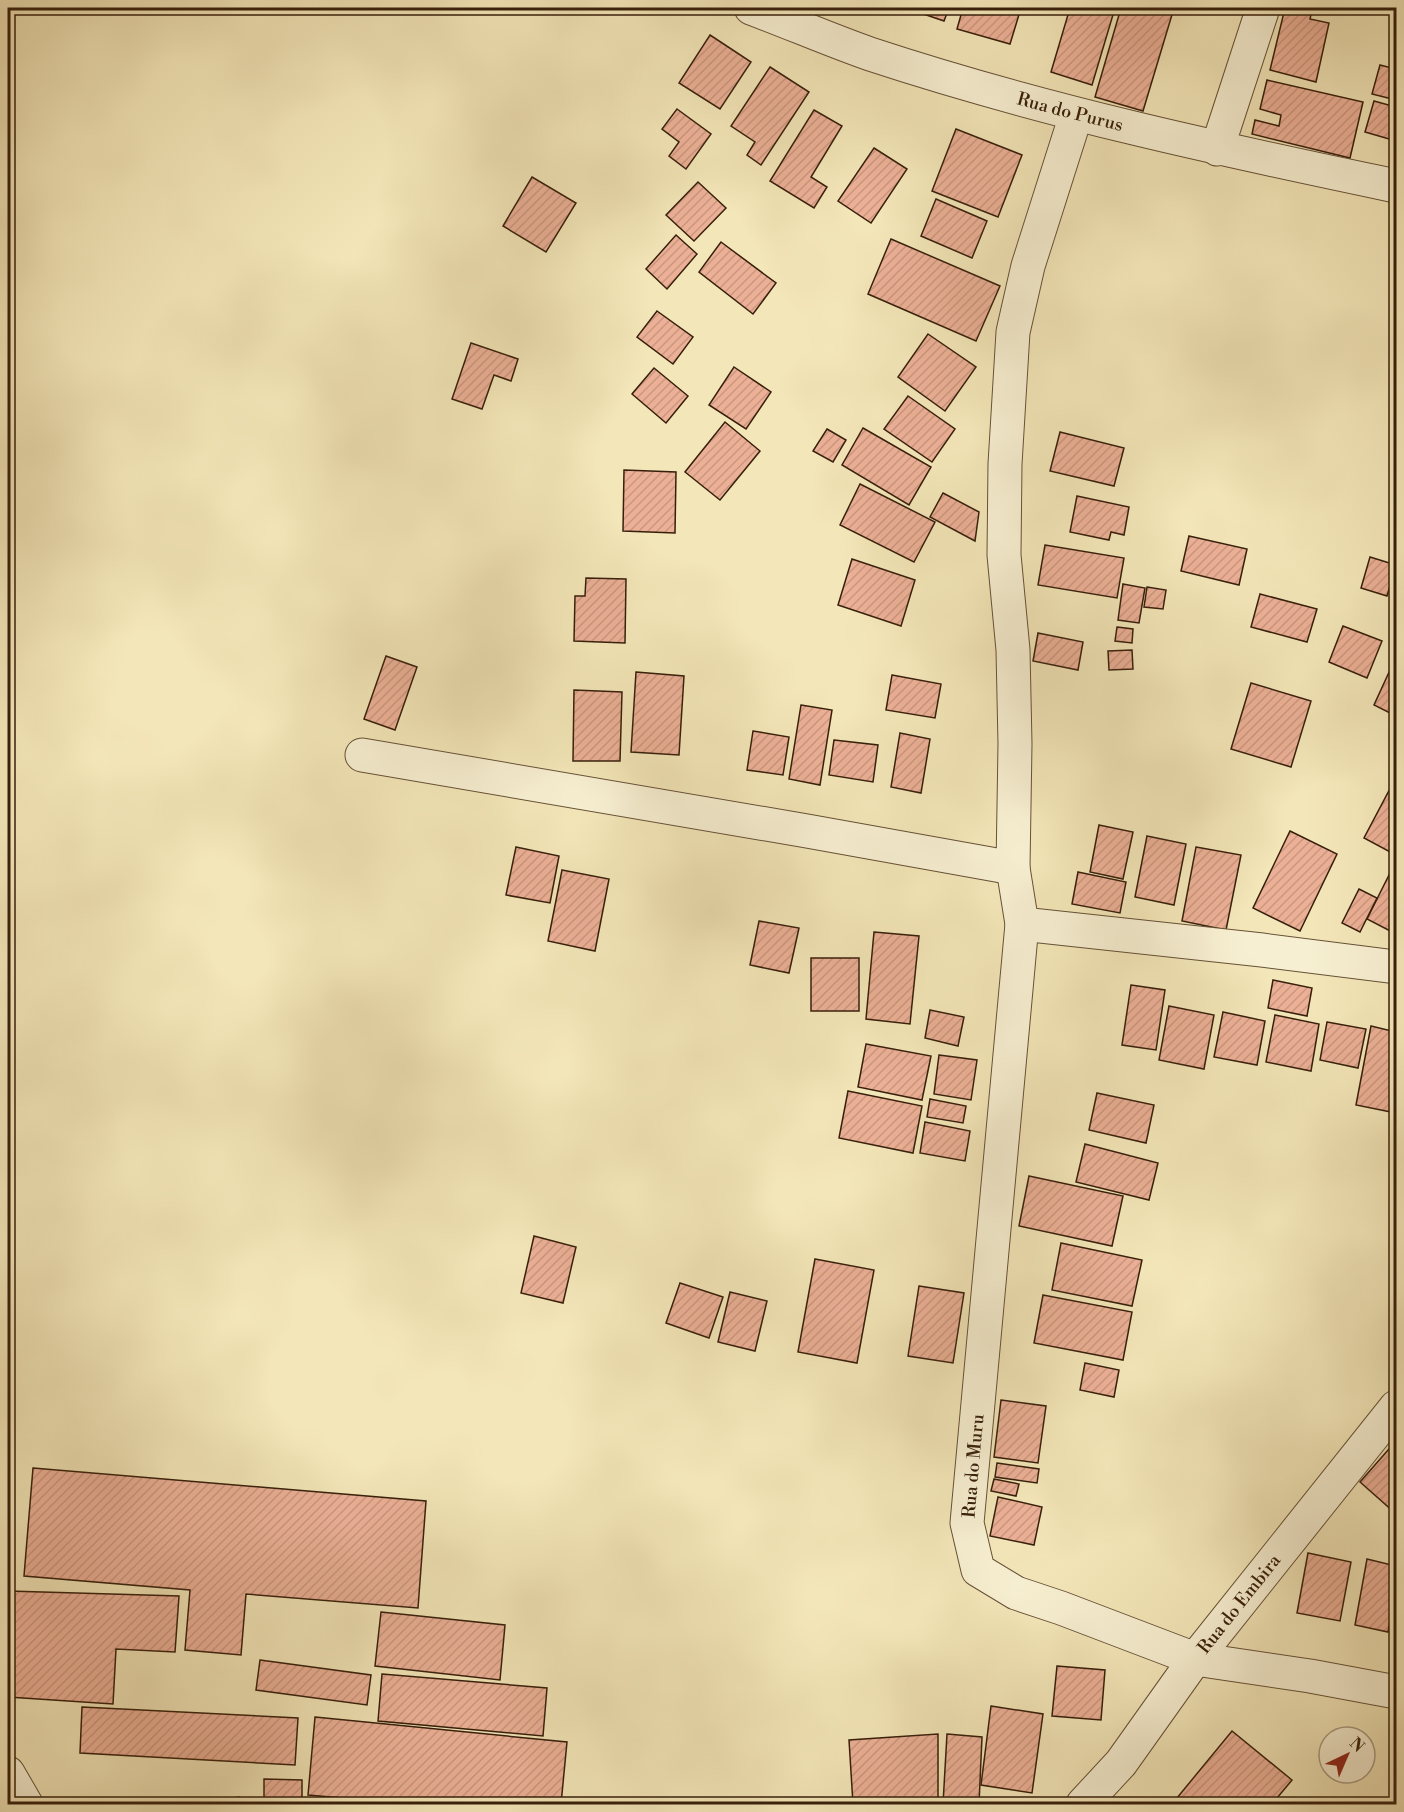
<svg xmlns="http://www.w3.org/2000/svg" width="1404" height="1812" font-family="'Libre Bodoni',serif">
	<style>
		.building { fill: url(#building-hatch); stroke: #371f0b; stroke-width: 1.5 }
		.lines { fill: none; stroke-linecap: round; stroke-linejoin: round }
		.street-casing { stroke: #665136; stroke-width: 35 }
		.street { stroke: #f7efd1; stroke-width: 33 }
		.labels { text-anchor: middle; stroke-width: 5; stroke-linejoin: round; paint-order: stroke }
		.street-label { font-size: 18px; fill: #371f0b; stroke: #f7efd1 }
	</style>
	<defs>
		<pattern id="building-hatch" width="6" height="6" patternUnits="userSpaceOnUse" patternTransform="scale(1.5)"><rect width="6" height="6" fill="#ecb096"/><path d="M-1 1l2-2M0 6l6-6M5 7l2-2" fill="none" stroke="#cb9780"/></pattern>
	</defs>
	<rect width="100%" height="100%" fill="#f3e6b8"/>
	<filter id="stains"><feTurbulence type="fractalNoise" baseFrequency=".00333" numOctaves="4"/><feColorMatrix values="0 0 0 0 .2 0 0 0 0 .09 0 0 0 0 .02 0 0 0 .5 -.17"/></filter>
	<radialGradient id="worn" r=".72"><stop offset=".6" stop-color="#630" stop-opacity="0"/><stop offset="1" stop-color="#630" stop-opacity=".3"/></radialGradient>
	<g class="building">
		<path d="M906 8H949L944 21Z"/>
		<path d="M963 8H1021L1010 44 957 29Z"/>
		<path d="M1070 8H1115L1092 85 1051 72Z"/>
		<path d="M1121 8H1174L1143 111 1095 97Z"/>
		<path d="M1285 8H1303L1312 10 1310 19 1329 23 1316 82 1270 70Z"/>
		<path d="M710 35 751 62 720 109 679 83Z"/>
		<path d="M1380 65 1396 69V100L1372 94Z"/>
		<path d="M770 67 809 92 761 165 747 155 755 142 731 126Z"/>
		<path d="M1267 80 1363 102 1350 158 1252 134 1255 120 1279 126 1281 115 1260 109Z"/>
		<path d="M1374 101 1396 107V141L1365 132Z"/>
		<path d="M677 109 711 134 686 169 669 156 679 142 662 129Z"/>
		<path d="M814 110 842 126 811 177 827 187 814 208 770 181Z"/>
		<path d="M956 129 1022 155 998 217 932 191Z"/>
		<path d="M874 148 907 169 871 223 838 201Z"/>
		<path d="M532 177 576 203 546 252 503 226Z"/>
		<path d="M698 182 726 208 694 241 666 215Z"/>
		<path d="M936 199 987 221 972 258 921 236Z"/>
		<path d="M676 235 697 254 667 289 646 269Z"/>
		<path d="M891 239 1000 286 976 341 868 294Z"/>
		<path d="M721 242 776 283 753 314 699 272Z"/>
		<path d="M657 311 693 337 673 364 637 337Z"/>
		<path d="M928 334 976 367 945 411 898 377Z"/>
		<path d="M471 343 518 359 511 381 494 375 482 409 452 399Z"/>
		<path d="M734 367 771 392 746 429 709 405Z"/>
		<path d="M654 368 688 396 666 423 632 394Z"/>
		<path d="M908 396 955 429 932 462 884 429Z"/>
		<path d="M725 422 760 451 720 500 685 472Z"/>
		<path d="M863 428 931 467 909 505 842 465Z"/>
		<path d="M827 429 846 440 833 462 813 451Z"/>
		<path d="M1060 432 1124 448 1114 486 1050 471Z"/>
		<path d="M624 470 676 472 675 533 623 531Z"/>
		<path d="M860 484 935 522 914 562 840 525Z"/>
		<path d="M943 493 979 512 975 541 930 517Z"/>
		<path d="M1077 496 1129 507 1124 535 1111 532 1109 540 1070 532Z"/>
		<path d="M1189 536 1247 549 1239 585 1181 571Z"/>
		<path d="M1045 545 1124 558 1117 598 1038 585Z"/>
		<path d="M1370 557 1396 565 1387 596 1361 588Z"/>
		<path d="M852 559 915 580 901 626 838 605Z"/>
		<path d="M586 578 626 579 625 643 574 641 575 596H585Z"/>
		<path d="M1123 584 1145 588 1139 623 1118 620Z"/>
		<path d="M1147 587 1166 590 1163 609 1144 607Z"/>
		<path d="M1260 594 1317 609 1307 642 1251 627Z"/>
		<path d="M1343 626 1382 641 1367 678 1329 662Z"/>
		<path d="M1117 627 1133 629 1132 643 1115 641Z"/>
		<path d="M1038 633 1083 642 1078 670 1033 661Z"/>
		<path d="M1132 650 1133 669 1109 670 1108 651Z"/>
		<path d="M386 656 417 667 395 730 364 719Z"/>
		<path d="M1396 657V716L1374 705Z"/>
		<path d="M636 672 684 676 679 755 631 752Z"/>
		<path d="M892 675 941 684 935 718 886 710Z"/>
		<path d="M1251 683 1311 701 1291 767 1231 749Z"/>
		<path d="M574 690 622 692 620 761H573Z"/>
		<path d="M801 705 832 710 820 785 789 779Z"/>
		<path d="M753 731 789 737 783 775 747 770Z"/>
		<path d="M900 733 930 739 921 793 891 787Z"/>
		<path d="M834 740 878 745 873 782 829 775Z"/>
		<path d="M1392 785 1396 788V844L1392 853 1364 838Z"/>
		<path d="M1099 825 1133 832 1123 879 1090 872Z"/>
		<path d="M1290 831 1337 854 1300 931 1253 908Z"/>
		<path d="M1147 836 1186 844 1174 905 1135 897Z"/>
		<path d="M516 847 559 856 550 903 506 895Z"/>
		<path d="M1196 847 1241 855 1226 930 1182 921Z"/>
		<path d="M1396 861V934L1367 919Z"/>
		<path d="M562 870 609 879 595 951 548 941Z"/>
		<path d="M1078 872 1126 882 1120 913 1072 904Z"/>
		<path d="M1359 889 1377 898 1360 932 1342 923Z"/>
		<path d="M759 921 799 928 789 973 750 965Z"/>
		<path d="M874 932 919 936 910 1024 866 1019Z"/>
		<rect x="811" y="958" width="48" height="53"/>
		<path d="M1273 980 1312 988 1307 1016 1268 1008Z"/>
		<path d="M1131 985 1165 990 1156 1050 1122 1045Z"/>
		<path d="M1169 1006 1214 1015 1204 1069 1159 1060Z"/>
		<path d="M930 1010 964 1017 958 1046 925 1038Z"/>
		<path d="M1223 1012 1265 1021 1257 1065 1214 1057Z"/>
		<path d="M1275 1015 1319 1024 1311 1071 1266 1062Z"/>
		<path d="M1327 1022 1366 1029 1358 1068 1320 1060Z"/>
		<path d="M1371 1026 1396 1032V1113L1356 1105Z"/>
		<path d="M866 1044 931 1056 922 1100 858 1087Z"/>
		<path d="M939 1055 977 1060 971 1100 934 1094Z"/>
		<path d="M848 1091 922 1106 913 1153 839 1138Z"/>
		<path d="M1097 1093 1154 1105 1146 1143 1089 1130Z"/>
		<path d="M930 1099 966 1106 963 1123 927 1117Z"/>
		<path d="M925 1122 970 1131 965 1161 920 1153Z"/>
		<path d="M1085 1144 1158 1163 1149 1200 1076 1182Z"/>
		<path d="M1029 1176 1123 1196 1112 1246 1019 1226Z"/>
		<path d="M534 1236 576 1247 563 1303 521 1293Z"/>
		<path d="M1061 1243 1142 1260 1132 1306 1052 1290Z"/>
		<path d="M815 1259 874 1270 857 1363 798 1352Z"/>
		<path d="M680 1283 723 1297 709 1338 666 1323Z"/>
		<path d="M919 1286 964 1293 953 1363 908 1356Z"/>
		<path d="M730 1292 767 1301 755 1351 718 1342Z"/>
		<path d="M1043 1295 1132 1312 1123 1360 1034 1343Z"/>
		<path d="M1085 1363 1119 1370 1114 1397 1080 1390Z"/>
		<path d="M1001 1400 1046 1406 1038 1463 994 1457Z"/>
		<path d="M1396 1441V1509L1394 1512 1360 1482Z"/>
		<path d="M997 1463 1039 1469 1037 1483 995 1477Z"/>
		<path d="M33 1468 426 1501 418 1608 246 1594 241 1655 185 1650 190 1590 24 1576Z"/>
		<path d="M994 1479 1019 1484 1016 1496 991 1491Z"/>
		<path d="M998 1497 1042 1507 1034 1545 990 1536Z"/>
		<path d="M1308 1553 1351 1562 1340 1621 1297 1613Z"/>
		<path d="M1367 1559 1396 1566V1588L1388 1632 1355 1625Z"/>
		<path d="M8 1591 179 1596 175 1652 116 1649 113 1704 8 1697Z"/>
		<path d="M381 1612 505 1625 500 1680 375 1666Z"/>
		<path d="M260 1660 371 1675 367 1705 256 1690Z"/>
		<path d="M1057 1666 1105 1670 1101 1720 1052 1716Z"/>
		<path d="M382 1674 547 1688 543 1736 378 1721Z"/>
		<path d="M991 1706 1043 1714 1032 1793 981 1785Z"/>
		<path d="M82 1707 298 1718 295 1765 80 1753Z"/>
		<path d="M315 1717 567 1742 561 1804H411L308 1795Z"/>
		<path d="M1232 1731 1292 1780 1272 1804H1172Z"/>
		<path d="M938 1734V1804H853L849 1740Z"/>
		<path d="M947 1734 982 1737 979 1804H943Z"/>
		<path d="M264 1779 302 1780V1804H264Z"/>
		<path d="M239 1797 240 1804H199Z"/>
		<path d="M1285 1798 1293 1804H1280Z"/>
	</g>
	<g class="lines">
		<g class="street-casing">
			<g id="street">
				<path id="s1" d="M751 8C791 23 830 40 870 54 1043 111 1219 149 1396 186"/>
				<path d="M1076 115 1028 266 1013 332 1005 464 1004 555 1013 650 1015 744 1013 868 1022 924 967 1523 978 1570 1016 1593 1061 1608 1195 1659 1310 1676 1396 1692"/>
				<path d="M1217 149 1263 8"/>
				<path d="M362 755 807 831 1013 868"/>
				<path d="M1022 924 1262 950 1396 967"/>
				<path d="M8 1773 26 1804"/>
				<path id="s2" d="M1083 1804 1121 1763 1195 1659 1396 1407"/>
			</g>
		</g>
		<use href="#street" class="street"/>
	</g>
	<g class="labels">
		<g class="street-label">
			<text dy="6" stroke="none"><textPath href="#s1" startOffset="336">Rua do Purus</textPath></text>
			<text transform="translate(973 1466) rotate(-85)" y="6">Rua do Muru</text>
			<text dy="6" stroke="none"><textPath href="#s2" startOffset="254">Rua do Embira</textPath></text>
		</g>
	</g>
	<rect width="1404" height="1812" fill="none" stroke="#f3e6b8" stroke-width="30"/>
	<rect x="9" y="9" width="1386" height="1794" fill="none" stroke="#371f0b" stroke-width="3"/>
	<rect x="15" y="15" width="1374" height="1782" fill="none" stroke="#371f0b" stroke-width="1.5"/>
	<g transform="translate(1347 1755) rotate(44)"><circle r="28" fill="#f7efd1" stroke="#aa9c82" stroke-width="1.5"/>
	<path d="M0-4.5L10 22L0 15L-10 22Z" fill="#8f2418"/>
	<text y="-9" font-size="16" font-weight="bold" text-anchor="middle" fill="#371f0b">N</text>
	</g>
	<rect width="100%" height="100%" filter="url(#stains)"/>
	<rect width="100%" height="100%" fill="url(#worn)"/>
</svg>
